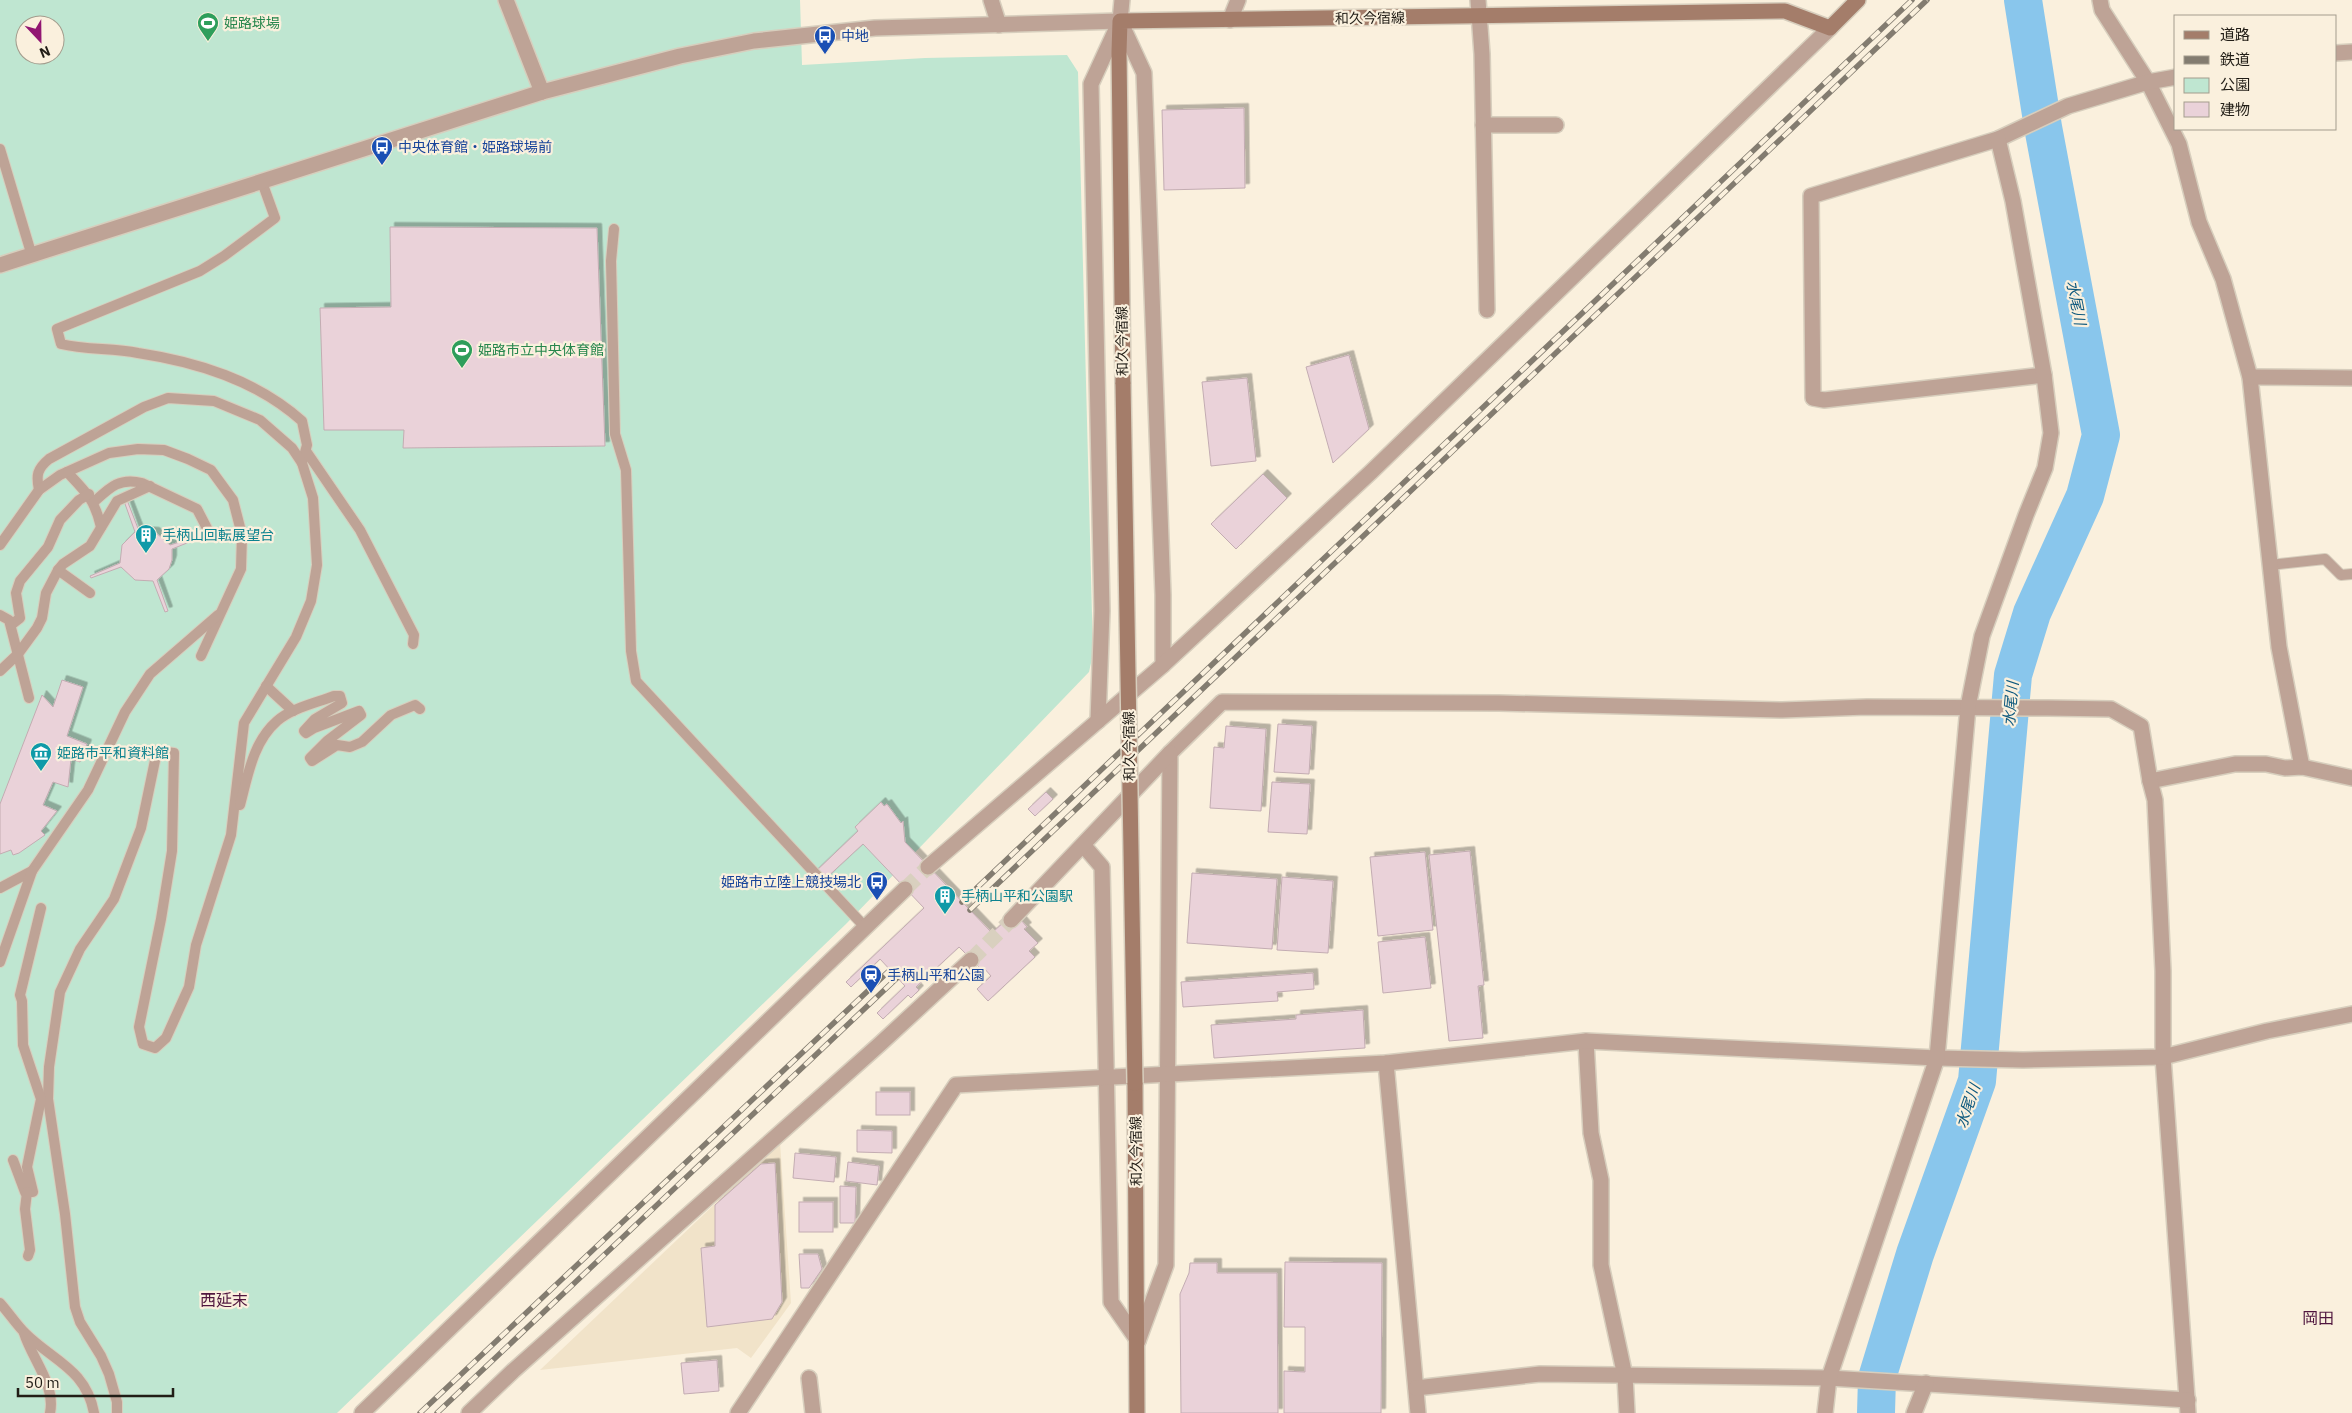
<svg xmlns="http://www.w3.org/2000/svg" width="2352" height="1413" font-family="'IBM Plex Sans','Noto Sans JP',sans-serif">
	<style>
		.built { fill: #f1e3c9 }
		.green { fill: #bfe6d1; fill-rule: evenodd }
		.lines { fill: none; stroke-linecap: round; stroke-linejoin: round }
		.river { stroke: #89c6ec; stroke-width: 38 }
		.building { fill: #ead2d9; stroke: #c3acb2; filter: url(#shadow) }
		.tertiary-tunnel { stroke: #d9d0bf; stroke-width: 15; stroke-dasharray: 15 8; stroke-linecap: butt }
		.service-casing { stroke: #d7cebd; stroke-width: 12 }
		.minor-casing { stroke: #d7cebd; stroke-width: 18 }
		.tertiary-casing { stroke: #d7cebd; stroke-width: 18 }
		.secondary-casing { stroke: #d7cebd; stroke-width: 18 }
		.service { stroke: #bea396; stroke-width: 10 }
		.minor { stroke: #bea396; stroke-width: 15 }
		.tertiary { stroke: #bea396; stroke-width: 15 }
		.secondary { stroke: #a47d6a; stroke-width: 15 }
		.rail-casing { stroke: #837c70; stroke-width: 5.5 }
		.rail { stroke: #faf0dd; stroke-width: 4; stroke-dasharray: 11; stroke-linecap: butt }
		.secondary-bridge-casing { stroke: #d7cebd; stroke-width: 18; stroke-linecap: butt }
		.secondary-bridge { stroke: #a47d6a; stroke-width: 15 }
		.labels { text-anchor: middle; stroke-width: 4.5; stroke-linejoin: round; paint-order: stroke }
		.street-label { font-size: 14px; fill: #211d16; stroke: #faf0dd }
		.leisure-label { font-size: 14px; fill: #27864d; stroke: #faf0dd; text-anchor: start }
		.transit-label { font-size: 14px; fill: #164399; stroke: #faf0dd; text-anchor: start }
		.culture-label { font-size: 14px; fill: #0d838f; stroke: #faf0dd; text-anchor: start }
		.water-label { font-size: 15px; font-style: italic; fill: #0e597e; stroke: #faf0dd }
		.quarter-label { font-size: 16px; fill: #50173f; stroke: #faf0dd }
	</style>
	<defs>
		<filter id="shadow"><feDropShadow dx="4.5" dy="-4.5" stdDeviation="0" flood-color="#0004"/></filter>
	</defs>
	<rect width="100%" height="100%" fill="#faf0dd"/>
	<path class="built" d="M780 1142 791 1303 751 1358 737 1348 540 1370Z"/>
	<path class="green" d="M0 0H800L802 65 925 58 1067 55 1078 72 1093 654 1089 672 846 924 337 1413H0ZM25 25H55V55H25Z"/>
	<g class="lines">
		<path class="river" d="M1876 1413 1877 1378 1915 1254 1977 1081 2013 675 2032 613 2085 496 2101 435 2043 127 2023 0"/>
	</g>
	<g class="building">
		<path d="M1244 108 1245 188 1164 190 1162 110Z"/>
		<path d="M390 227 597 228 605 446 403 448 404 430H324L320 308 391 307Z"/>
		<path d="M1349 355 1369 429 1333 463 1306 367Z"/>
		<path d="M1247 378 1256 461 1211 466 1202 382Z"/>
		<path d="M1263 474 1287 498 1236 549 1211 524Z"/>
		<path d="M127 500 139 531 155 532 170 545 202 535V537L172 549V560L169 569 157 580 168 611 165 612 153 581 135 580 121 567 91 578 90 576 120 563 122 545 135 532 124 501Z"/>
		<path d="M62 680 83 687 67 736 87 744 80 762 71 759 68 787 53 782 43 805 57 811 41 831 45 835 19 853 13 855 11 850 0 854V804L42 695 53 707Z"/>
		<path d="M1278 724 1312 726 1309 774 1274 772Z"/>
		<path d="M1226 726 1266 729 1261 811 1210 808 1214 747 1224 748Z"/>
		<path d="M1272 782 1310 784 1307 834 1268 832Z"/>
		<path d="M1046 792 1053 799 1035 816 1028 809Z"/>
		<path d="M881 802 884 806 887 804 901 823 903 821 905 842 992 933 1007 919 1021 920 1027 927 1024 929 1038 943 1029 951 1035 957 988 1001 977 989 991 976 983 967 981 969 959 947 916 987 919 990 911 998 908 995 883 1019 877 1013 905 986 880 959 851 987 846 982 924 908 863 844 822 882 814 873 858 831 855 827Z"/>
		<path d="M1470 851 1484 985 1478 986 1483 1038 1449 1041 1429 855Z"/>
		<path d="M1425 852 1433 930 1378 936 1370 857Z"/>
		<path d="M1192 873 1277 879 1272 949 1187 943Z"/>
		<path d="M1282 877 1333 881 1328 953 1277 950Z"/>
		<path d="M1425 937 1431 988 1383 993 1378 942Z"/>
		<path d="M1313 973 1314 989 1277 992 1278 1001 1183 1007 1181 982Z"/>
		<path d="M1363 1010 1365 1048 1214 1058 1211 1025 1296 1019V1015Z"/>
		<rect x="876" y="1092" width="34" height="23"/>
		<path d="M857 1130 892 1131V1153L857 1152Z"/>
		<path d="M795 1153 836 1157 834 1182 793 1178Z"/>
		<path d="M848 1162 879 1166 877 1185 846 1181Z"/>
		<path d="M775 1163 782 1302 772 1319 707 1327 701 1248 715 1246V1205L761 1164Z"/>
		<path d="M840 1186 856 1187 855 1223H840Z"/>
		<rect x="799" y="1202" width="34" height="30"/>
		<path d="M799 1254H818L822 1269 809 1288H801Z"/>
		<path d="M1285 1262 1382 1263 1381 1413H1284V1371L1305 1372V1327H1284Z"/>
		<path d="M1190 1263H1217V1273H1277L1278 1413H1181L1180 1294 1189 1273Z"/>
		<path d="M717 1360 719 1391 684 1394 681 1363Z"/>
	</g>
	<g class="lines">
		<g class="tertiary-tunnel">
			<path d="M905 889 928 867"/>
			<path d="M971 960 1011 920"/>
		</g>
		<g class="service-casing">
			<g id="service">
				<path d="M0 149 32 256"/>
				<path d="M262 182 275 218 224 256 200 271 57 329 61 344C86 350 112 348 138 353 197 362 256 380 302 421L307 445 302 463"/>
				<path d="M614 229 611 261 615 434 626 470 631 651 636 681 864 926"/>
				<path d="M306 451 360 530 414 635 413 644"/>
				<path d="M67 472C86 492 95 500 101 527"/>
				<path d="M39 490C36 475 37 469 49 459L144 407 168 398 214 401 260 420 292 448 302 463 313 498 317 565 311 601 296 637 244 723 231 835 196 945 189 987 166 1038 155 1048 143 1044 139 1027 161 919 172 851 174 753 157 751 141 828 114 899 80 949 60 992 49 1067 48 1099 65 1214 75 1307 80 1322 101 1356 109 1374 117 1402V1413"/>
				<path d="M94 502C109 488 119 477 142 483L197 509 211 536"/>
				<path d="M0 545 39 490 60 475 109 453 138 449 164 450 188 459 211 470 233 500 242 535 241 569 201 656"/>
				<path d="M2270 565 2325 559 2341 575 2352 574"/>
				<path d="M58 570 90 593"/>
				<path d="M0 615 9 620 29 698"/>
				<path d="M11 625 20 618 16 593 20 581 48 547 60 520 79 500 89 494"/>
				<path d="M0 671 18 654 37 628 42 618 46 593 58 570 63 564 90 546 117 501 150 486"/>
				<path d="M266 686 293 711"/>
				<path d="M240 805C248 775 253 742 277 721 292 708 316 703 334 696H340L342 703 315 719 304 731 306 733 314 728 359 711 361 715 327 741 310 758 312 761 337 745 350 747 362 742 391 715 415 705 420 709"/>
				<path d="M0 888 32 871 88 790 125 712 150 674 218 615"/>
				<path d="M0 962 32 871"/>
				<path d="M13 1160 25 1192H33L27 1167 41 1099 23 1045 22 1001 20 995 41 908"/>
				<path d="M27 1192 25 1209 30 1250 28 1256"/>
				<path d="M0 1303C9 1313 16 1324 25 1333 53 1361 86 1369 94 1413"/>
				<path d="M24 1333C32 1359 56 1385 50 1413"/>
			</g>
		</g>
		<g class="minor-casing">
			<g id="minor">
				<path d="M991 0 999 25"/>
				<path d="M1478 0 1482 54 1487 310"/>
				<path d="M2100 0 2102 10 2148 82 2179 144 2199 222 2223 279 2250 377 2279 647 2302 767"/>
				<path d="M1230 20 1238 0"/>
				<path d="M1120 21 1144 73 1163 595V665"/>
				<path d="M2336 53 2352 52"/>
				<path d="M1483 125H1556"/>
				<path d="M2044 375 1824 400 1813 398 1811 196 1998 139 2068 106 2148 82 2176 77"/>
				<path d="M2250 377 2352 378"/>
				<path d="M1098 721 1102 611 1091 84 1120 21"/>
				<path d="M2150 781 2235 764H2266L2285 768 2302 767 2352 778"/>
				<path d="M1084 846 1102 867 1111 1302 1138 1341"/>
				<path d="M1586 1041 1591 1133 1601 1180V1265L1625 1376 1627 1413"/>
				<path d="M1386 1063 1418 1413"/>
				<path d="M1138 1341 1166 1265 1170 753 1222 702 1499 703 1782 710 1867 707 2048 708 2111 709 2141 726 2150 781 2155 800 2163 971V1057L2188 1413"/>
				<path d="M809 1378 813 1413"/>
				<path d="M1416 1388 1540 1374 1829 1378 2188 1400"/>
				<path d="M738 1413 956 1085 1386 1063 1586 1041 1937 1058 2023 1060 2163 1057 2267 1031 2352 1014"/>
				<path d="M1825 1413 1829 1378 1937 1058 1968 707 1982 636 2026 515 2045 468 2051 433 2044 375 2013 201 1998 139"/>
				<path d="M1914 1413 1926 1383"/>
			</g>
		</g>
		<g class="tertiary-casing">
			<g id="tertiary">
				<path d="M506 0 542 92"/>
				<path d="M0 265 542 92 680 56 754 41 875 28 1120 21 1122 0"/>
				<path d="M928 867 1163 665 1371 472 1830 28"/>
				<path d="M1011 920 1170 753"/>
				<path d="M362 1413 905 889"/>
				<path d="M469 1413 513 1371 880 1044 971 960"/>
			</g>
		</g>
		<g class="secondary-casing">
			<g id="secondary">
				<path d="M1123 384 1119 52 1120 21 1785 11 1830 28 1858 0"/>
				<path d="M1135 1083 1137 1413"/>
			</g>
		</g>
		<use href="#service" class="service"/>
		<use href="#minor" class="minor"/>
		<use href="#tertiary" class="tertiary"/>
		<use href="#secondary" class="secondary"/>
		<g class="rail-casing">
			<g id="rail">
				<path d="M962 902 1912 0"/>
				<path d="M970 910 1927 0"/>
				<path d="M420 1413 890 970"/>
				<path d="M437 1413 897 978"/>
			</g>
		</g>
		<use href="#rail" class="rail"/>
		<g class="secondary-bridge-casing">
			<path id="secondary-bridge" d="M1123 384 1135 1083"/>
		</g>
		<use href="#secondary-bridge" class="secondary-bridge"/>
	</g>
	<defs>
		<g id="stadium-pin" transform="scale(1.125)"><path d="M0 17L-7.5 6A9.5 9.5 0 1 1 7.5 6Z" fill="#2e9e5b" stroke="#faf0dd"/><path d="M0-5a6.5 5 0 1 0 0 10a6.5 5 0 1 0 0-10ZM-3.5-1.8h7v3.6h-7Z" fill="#fff"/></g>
		<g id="bus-pin" transform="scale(1.125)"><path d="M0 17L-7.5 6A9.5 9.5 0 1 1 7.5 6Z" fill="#1a4fb4" stroke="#faf0dd"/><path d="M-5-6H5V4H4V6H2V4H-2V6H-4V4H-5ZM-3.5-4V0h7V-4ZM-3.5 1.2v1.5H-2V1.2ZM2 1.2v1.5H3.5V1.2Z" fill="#fff"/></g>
		<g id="building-pin" transform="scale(1.125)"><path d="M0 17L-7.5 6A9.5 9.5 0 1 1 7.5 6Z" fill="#0f9aa8" stroke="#faf0dd"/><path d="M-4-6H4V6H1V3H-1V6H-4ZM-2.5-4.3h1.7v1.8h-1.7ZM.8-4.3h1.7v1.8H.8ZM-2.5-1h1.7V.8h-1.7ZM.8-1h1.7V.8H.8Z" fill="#fff"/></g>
		<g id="museum-pin" transform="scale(1.125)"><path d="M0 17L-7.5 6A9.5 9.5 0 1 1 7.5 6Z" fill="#0f9aa8" stroke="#faf0dd"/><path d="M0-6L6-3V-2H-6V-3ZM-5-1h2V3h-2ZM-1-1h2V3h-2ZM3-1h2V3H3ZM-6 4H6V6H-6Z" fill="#fff"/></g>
		<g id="station-pin" transform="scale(1.125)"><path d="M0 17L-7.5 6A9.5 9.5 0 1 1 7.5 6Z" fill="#1a4fb4" stroke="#faf0dd"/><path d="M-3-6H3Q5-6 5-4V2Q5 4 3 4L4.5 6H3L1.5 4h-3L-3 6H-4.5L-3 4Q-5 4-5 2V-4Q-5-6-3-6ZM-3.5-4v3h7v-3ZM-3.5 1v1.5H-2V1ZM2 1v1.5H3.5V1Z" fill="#fff"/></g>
	</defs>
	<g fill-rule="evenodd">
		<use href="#stadium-pin" x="208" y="23"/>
		<use href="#bus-pin" x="825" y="36"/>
		<use href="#bus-pin" x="382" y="147"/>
		<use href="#stadium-pin" x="462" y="350"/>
		<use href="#building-pin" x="146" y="535"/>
		<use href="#museum-pin" x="41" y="753"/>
		<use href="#bus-pin" x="877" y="882"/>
		<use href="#building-pin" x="945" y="896"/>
		<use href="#station-pin" x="871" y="975"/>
	</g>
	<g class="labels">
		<g class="street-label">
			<text transform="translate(1370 18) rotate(-1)" y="5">和久今宿線</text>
			<text transform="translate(1122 341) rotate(-91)" y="5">和久今宿線</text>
			<text transform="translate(1129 746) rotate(-91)" y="5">和久今宿線</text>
			<text transform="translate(1136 1151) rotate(-91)" y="5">和久今宿線</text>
		</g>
		<g class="leisure-label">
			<text x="224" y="28">姫路球場</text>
			<text x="478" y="355">姫路市立中央体育館</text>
		</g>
		<g class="transit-label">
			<text x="841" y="41">中地</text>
			<text x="398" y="152">中央体育館・姫路球場前</text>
			<text x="861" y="887" text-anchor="end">姫路市立陸上競技場北</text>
			<text x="887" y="980">手柄山平和公園</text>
		</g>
		<g class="culture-label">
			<text x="162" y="540">手柄山回転展望台</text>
			<text x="57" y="758">姫路市平和資料館</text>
			<text x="961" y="901">手柄山平和公園駅</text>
		</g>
		<g class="water-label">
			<text transform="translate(2076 303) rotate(79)" y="5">水尾川</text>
			<text transform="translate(2011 704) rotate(-85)" y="5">水尾川</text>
			<text transform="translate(1968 1106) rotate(-71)" y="5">水尾川</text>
		</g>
		<g class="quarter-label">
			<text x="224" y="1306">西延末</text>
			<text x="2318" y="1324">岡田</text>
		</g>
	</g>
	<rect x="2174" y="15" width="162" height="115" fill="#faf0dd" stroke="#a39c8d"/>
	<rect x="2184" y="31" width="25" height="8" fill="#a47d6a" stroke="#a39c8d"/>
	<text x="2220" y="40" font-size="15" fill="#211d16">道路</text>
	<rect x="2184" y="56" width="25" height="8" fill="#837c70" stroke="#a39c8d"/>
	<text x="2220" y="65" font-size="15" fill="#211d16">鉄道</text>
	<rect x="2184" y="78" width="25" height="15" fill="#bfe6d1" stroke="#a39c8d"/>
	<text x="2220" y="90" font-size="15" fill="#211d16">公園</text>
	<rect x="2184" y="102" width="25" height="15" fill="#ead2d9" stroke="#a39c8d"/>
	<text x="2220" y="115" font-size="15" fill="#211d16">建物</text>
	<g transform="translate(40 40) rotate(158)"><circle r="24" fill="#faf0dd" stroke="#a39c8d"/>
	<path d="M0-4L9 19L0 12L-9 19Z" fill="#921672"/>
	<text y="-8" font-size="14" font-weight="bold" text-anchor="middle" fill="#211d16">N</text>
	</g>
	<path d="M18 1388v8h155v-8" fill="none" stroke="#211d16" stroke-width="2.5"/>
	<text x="25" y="1388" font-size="15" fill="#211d16" stroke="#faf0dd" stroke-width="4" paint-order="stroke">50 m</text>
</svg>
